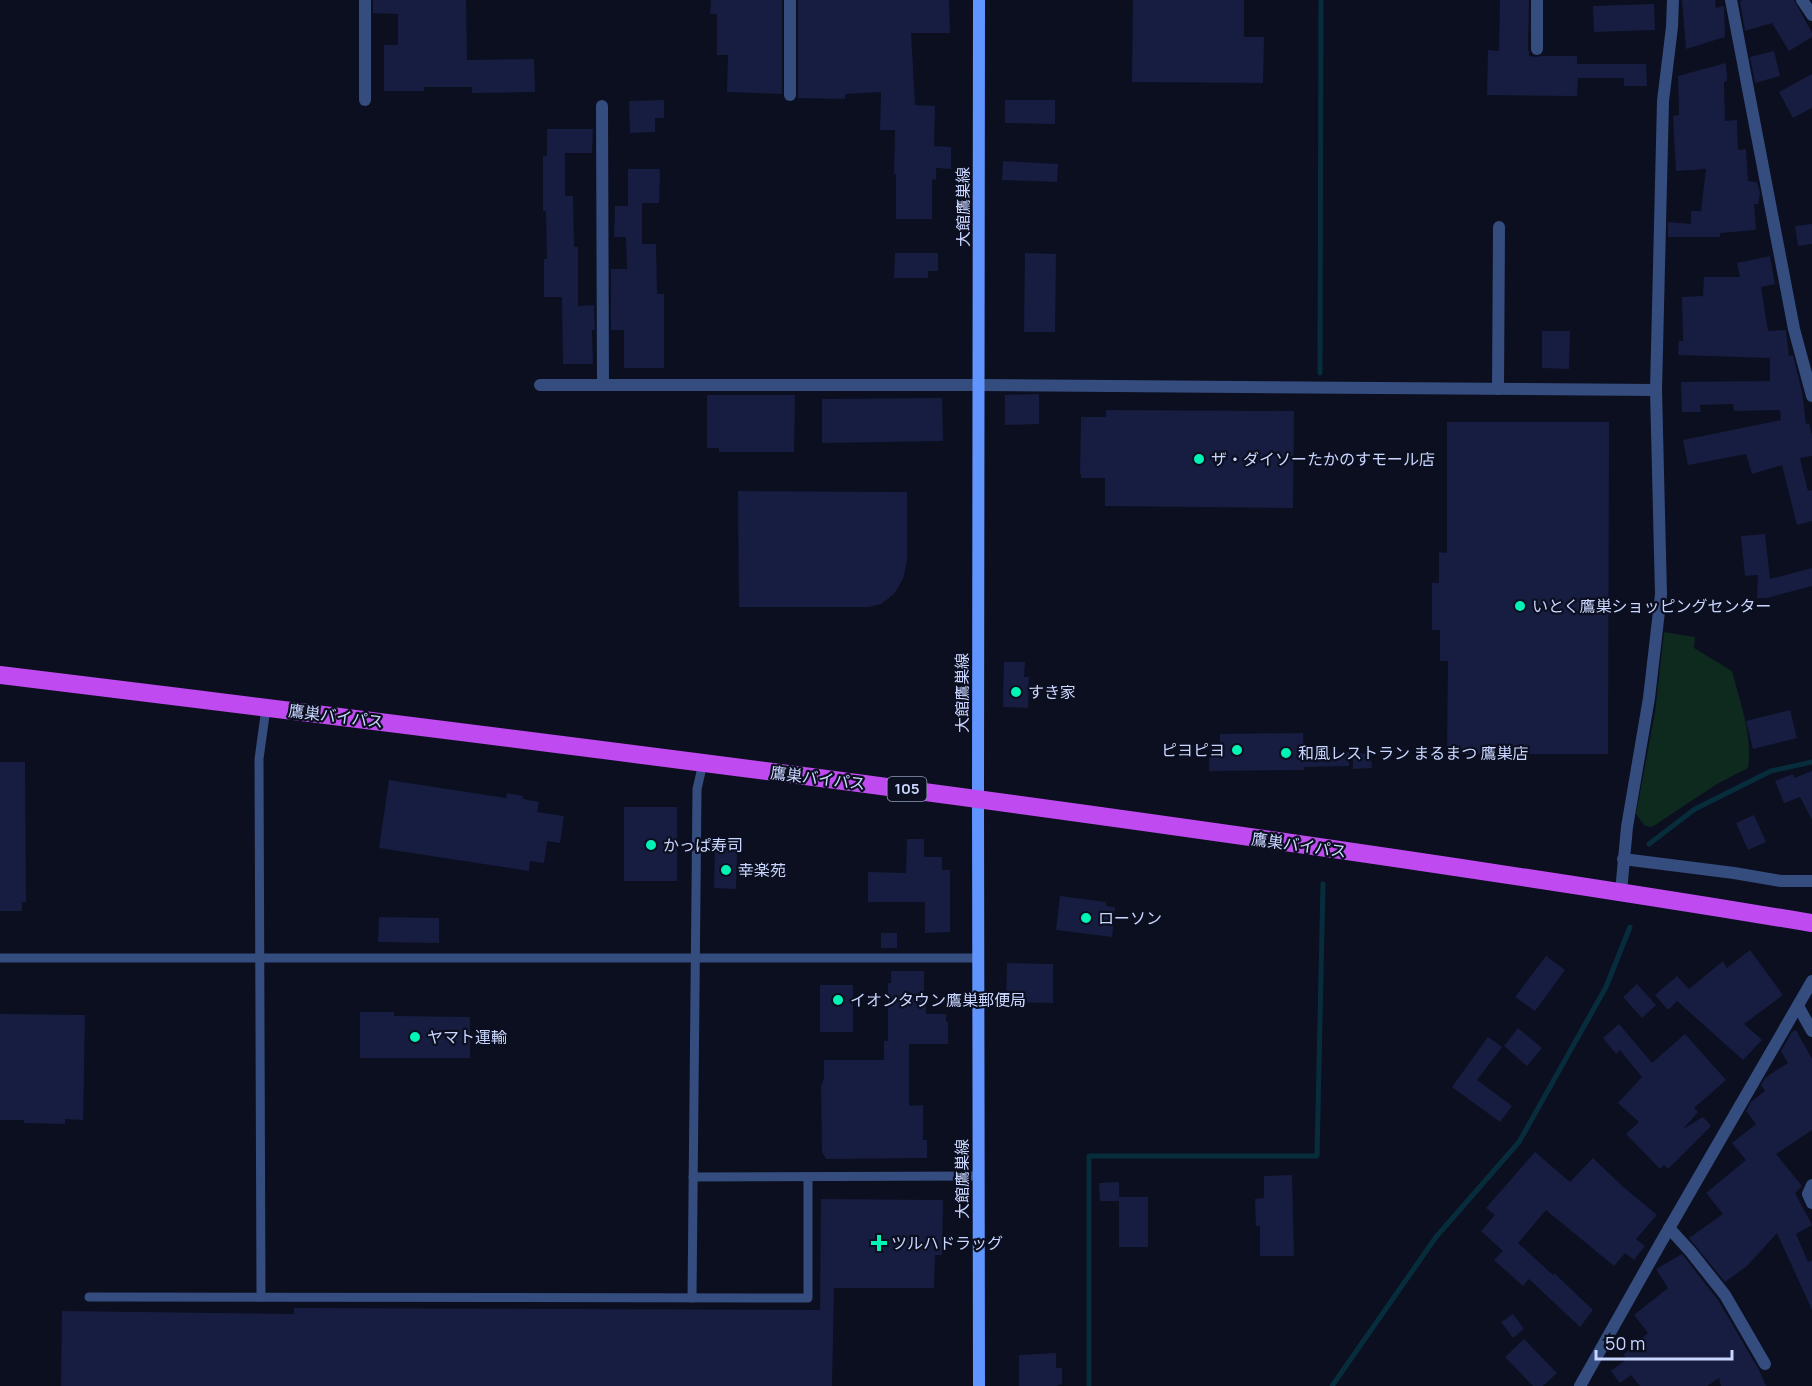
<svg xmlns="http://www.w3.org/2000/svg" width="1812" height="1386" font-family="Manrope,'Noto Sans JP',sans-serif">
	<style>
		.green { fill: #0e291e }
		.lines { fill: none; stroke-linecap: round; stroke-linejoin: round }
		.stream { stroke: #072d3c; stroke-width: 5 }
		.building { fill: #171d40 }
		.service { stroke: #354c7f; stroke-width: 9 }
		.minor { stroke: #354c7f; stroke-width: 12 }
		.secondary { stroke: #6094ff; stroke-width: 12 }
		.trunk { stroke: #bf4af0; stroke-width: 18 }
		.poi-dot { fill: #00f4b6; stroke: #0b0f1f; stroke-width: 2 }
		.labels { text-anchor: middle; stroke-width: 4.5; stroke-linejoin: round; paint-order: stroke }
		.shield { fill: #0b0f1f; stroke: #909abc; stroke-width: 1.5 }
		.shield-label { font-size: 15px; font-weight: bold; fill: #c9d6ff }
		.street-label { font-size: 16px; fill: #c9d6ff; stroke: #0b0f1f }
		.poi-label { font-size: 16px; fill: #c9d6ff; stroke: #0b0f1f; text-anchor: start }
	</style>
	<rect width="100%" height="100%" fill="#0b0f1f"/>
	<path class="green" d="M1664 632 1695 637 1694 648 1732 671C1740 702 1753 736 1748 768L1717 784 1652 827 1645 826 1636 814 1655 712Z"/>
	<g class="lines">
		<g class="stream">
			<path d="M1320 373 1321 0"/>
			<path d="M1649 844 1695 809 1771 771 1812 762"/>
			<path d="M1089 1386V1156H1317L1323 884"/>
			<path d="M1332 1386 1436 1237 1519 1142 1606 987 1630 927"/>
		</g>
	</g>
	<g class="building">
		<path d="M373 0H466L467 60 534 59 535 92 472 93V87H424V91H384V45H398V14L373 13Z"/>
		<path d="M711 0H782V94L727 92 728 55H717V14H710Z"/>
		<path d="M798 0H949L950 33H911L915 105 935 106 934 146 951 147V169L936 168V180L932 179V219H896V174H894L895 130H880L881 92 845 94V99L798 98Z"/>
		<path d="M1133 0H1244V37H1264L1263 83 1132 82Z"/>
		<path d="M1500 0H1529L1528 51H1529V56L1536 57 1542 56H1577V64H1646L1647 86H1624V78H1578L1577 96 1487 95 1488 50 1499 51Z"/>
		<path d="M1682 0H1715L1716 8 1724 6 1725 37 1686 49Z"/>
		<path d="M1743 0H1794L1812 33V37L1789 51 1772 23 1745 31 1740 1Z"/>
		<path d="M1654 4 1655 30 1594 32 1593 6Z"/>
		<path d="M1774 51 1780 76 1755 83 1750 57Z"/>
		<path d="M1726 63 1727 81 1724 82 1725 121 1737 120 1738 150 1746 149 1748 181 1757 182 1760 193 1758 204H1754L1756 230 1720 233V237H1668V222L1691 224V211H1701L1706 169 1676 171 1673 116 1679 115 1678 76Z"/>
		<path d="M1812 74V108L1793 118 1779 92Z"/>
		<path d="M664 100V118H655V132L630 133 629 101Z"/>
		<path d="M1005 100H1055V124L1005 123Z"/>
		<path d="M547 129H593L592 153H565V196H573L574 247H578V306L594 305 595 330H592L593 364H563L562 297H544V259H547L546 211H543V156H547Z"/>
		<path d="M1003 161 1058 164 1057 182 1002 180Z"/>
		<path d="M628 169H660L659 203H642V244H656L657 294H664V368H624V330H611V269H627L626 237H614L615 206H628Z"/>
		<path d="M1812 224V244L1798 246 1795 226Z"/>
		<path d="M895 253H938V271H928V278H894Z"/>
		<path d="M1025 253 1056 254 1055 332H1024Z"/>
		<path d="M1770 256 1775 284 1761 287 1768 331 1786 330 1789 356 1793 355 1802 392 1806 424 1809 423 1812 435V456L1800 458 1808 491 1812 490V521L1797 525 1782 465 1752 474 1746 454 1688 465 1683 440 1781 420 1780 410 1734 411 1733 404 1700 405 1701 412H1682L1681 382 1770 381V358L1678 355 1679 341H1683L1682 297 1703 296 1704 277H1740L1737 263Z"/>
		<path d="M1542 331H1570L1569 369 1542 368Z"/>
		<path d="M1039 394V424L1005 425V395Z"/>
		<path d="M707 395H795L794 452H719V448H707Z"/>
		<path d="M942 398 943 441 822 443V399Z"/>
		<path d="M1106 410 1294 411 1293 508 1105 506V478H1081V474H1080L1081 417H1106Z"/>
		<path d="M1447 422H1609L1608 754H1447L1448 661H1440V630H1432V583H1439V552L1447 553Z"/>
		<path d="M738 491 907 492V561L903 579 894 594 881 604 868 607H739Z"/>
		<path d="M1765 534 1770 579 1812 568V586L1767 598H1757L1758 575 1745 576 1741 536Z"/>
		<path d="M1004 662H1025L1024 677H1029L1028 708 1003 707Z"/>
		<path d="M1790 710 1797 738 1753 749 1746 721Z"/>
		<path d="M1303 733 1304 753 1349 752V766L1304 767V770L1209 771 1210 744H1220V734Z"/>
		<path d="M1371 753 1372 768 1353 769V754Z"/>
		<path d="M0 762H25L26 902H22V911H0Z"/>
		<path d="M1812 771V820L1800 797 1784 803 1775 781 1793 774 1794 778Z"/>
		<path d="M389 780 506 798 507 793 523 796V799L539 802 537 812 564 816 560 843 547 841 544 863 530 861 529 871 379 848Z"/>
		<rect x="624" y="807" width="53" height="74"/>
		<path d="M1754 815 1766 842 1748 850 1736 823Z"/>
		<path d="M907 839H924V857H942V870H950V932L925 933V902H868V872L906 873Z"/>
		<path d="M715 850H737L736 889 714 888Z"/>
		<path d="M1060 896 1106 902V906L1115 907 1112 937 1056 930Z"/>
		<path d="M379 917 439 918V943L378 942Z"/>
		<rect x="881" y="933" width="16" height="15"/>
		<path d="M1750 950 1783 995 1744 1024 1762 1040 1743 1060 1677 1001 1668 1010 1655 995 1677 976 1689 989 1723 961 1727 968Z"/>
		<path d="M1546 956 1565 970 1535 1011 1515 997Z"/>
		<path d="M1007 963 1053 964V1003L1006 1002Z"/>
		<path d="M891 971H924V1000H926V1014H946V1022H948V1044H909V1106L923 1105V1140H927V1158L826 1159 822 1152 821 1086 824 1079V1060H884V1041H888V983H891Z"/>
		<path d="M1637 984 1656 1005 1642 1018 1623 997Z"/>
		<rect x="820" y="985" width="33" height="47"/>
		<path d="M360 1012H394V1016L470 1017V1058H360Z"/>
		<path d="M0 1014 85 1015 83 1120 65 1119V1124L24 1123V1120H0Z"/>
		<path d="M1619 1024 1652 1063 1685 1034 1726 1080 1694 1108 1698 1112 1683 1129 1703 1117 1711 1126 1668 1169 1664 1165 1660 1169 1626 1134 1639 1122 1618 1103 1642 1077 1620 1050 1616 1054 1603 1038Z"/>
		<path d="M1518 1028 1542 1048 1527 1066 1504 1046Z"/>
		<path d="M1796 1030 1812 1059V1130L1776 1154 1802 1186 1795 1193 1812 1225 1796 1234 1808 1262 1812 1260V1310L1777 1233 1747 1266 1725 1282 1689 1238 1723 1214 1706 1193 1746 1160 1732 1143 1756 1124 1746 1111 1751 1102 1765 1091 1761 1085 1766 1077 1788 1063 1781 1051 1792 1032Z"/>
		<path d="M1488 1037 1502 1047 1477 1080 1512 1106 1500 1122 1452 1087Z"/>
		<path d="M1535 1152 1570 1182 1593 1158 1622 1186 1657 1215 1636 1239 1645 1246 1634 1260 1625 1253 1614 1266 1546 1210 1518 1243 1553 1275 1554 1273 1593 1310 1580 1327 1529 1279 1523 1286 1494 1260 1503 1251 1481 1231 1495 1215 1486 1208Z"/>
		<path d="M1292 1175 1294 1256H1260V1226H1256L1255 1199 1264 1198V1176Z"/>
		<path d="M1119 1182V1201H1100L1099 1183Z"/>
		<rect x="1119" y="1197" width="29" height="50"/>
		<path d="M821 1199 943 1200 942 1255H935L934 1288H834L832 1386H61L62 1311 294 1314V1308L820 1310Z"/>
		<path d="M1682 1254 1718 1300 1759 1370 1766 1386H1721L1719 1378 1707 1386H1640L1631 1375 1620 1383 1611 1371 1627 1359 1623 1355 1648 1333 1634 1315 1668 1288 1656 1269Z"/>
		<path d="M1513 1314 1524 1329 1513 1338 1501 1322Z"/>
		<path d="M1524 1339 1557 1373 1543 1386H1533L1505 1357Z"/>
		<path d="M1056 1353V1368H1062V1384L1056 1386H1019V1355Z"/>
	</g>
	<g class="lines">
		<g class="service">
			<path d="M0 958H978"/>
			<path d="M693 1177 979 1176"/>
			<path d="M89 1297 808 1298V1177"/>
			<path d="M261 1297 259 759 266 708"/>
			<path d="M692 1298 697 789 703 763"/>
		</g>
		<g class="minor">
			<path d="M1537 0V49"/>
			<path d="M1731 0 1794 329 1812 396"/>
			<path d="M1802 0 1812 15"/>
			<path d="M790 95V0"/>
			<path d="M365 100V0"/>
			<path d="M602 106 603 385"/>
			<path d="M540 385H980L1656 390"/>
			<path d="M1498 389 1499 227"/>
			<path d="M1623 859 1734 873 1781 881H1812"/>
			<path d="M1621 892 1627 827 1649 698 1661 594 1656 390 1663 101 1672 27 1673 0"/>
			<path d="M1798 1006 1812 1031"/>
			<path d="M1812 1185 1808 1194 1812 1203"/>
			<path d="M1669 1228 1690 1251 1725 1295 1765 1364"/>
			<path d="M1580 1386 1660 1244 1812 981"/>
		</g>
		<path class="secondary" d="M979 1386 978 798 979 0"/>
		<path class="trunk" d="M0 675C605 749 1210 824 1812 923"/>
	</g>
	<g class="poi-dot">
		<circle cx="1199" cy="459" r="6"/>
		<circle cx="1520" cy="606" r="6"/>
		<circle cx="1016" cy="692" r="6"/>
		<circle cx="1237" cy="750" r="6"/>
		<circle cx="1286" cy="753" r="6"/>
		<circle cx="651" cy="845" r="6"/>
		<circle cx="726" cy="870" r="6"/>
		<circle cx="1086" cy="918" r="6"/>
		<circle cx="838" cy="1000" r="6"/>
		<circle cx="415" cy="1037" r="6"/>
		<path d="M876 1234h6v6h6v6h-6v6h-6v-6h-6v-6h6z"/>
	</g>
	<g class="labels">
		<rect class="shield" x="887.5" y="777" width="39" height="24" rx="4.5"/>
		<g class="shield-label">
			<text x="907" y="794">105</text>
		</g>
		<g class="street-label">
			<text transform="translate(963 207) rotate(-90)" y="6">大館鷹巣線</text>
			<text transform="translate(962 693) rotate(-90)" y="6">大館鷹巣線</text>
			<text transform="translate(336 716) rotate(7)" y="6">鷹巣バイパス</text>
			<text transform="translate(818 778) rotate(7)" y="6">鷹巣バイパス</text>
			<text transform="translate(1299 845) rotate(8)" y="6">鷹巣バイパス</text>
			<text transform="translate(962 1179) rotate(-90)" y="6">大館鷹巣線</text>
		</g>
		<g class="poi-label">
			<text x="1211" y="465">ザ・ダイソーたかのすモール店</text>
			<text x="1532" y="612">いとく鷹巣ショッピングセンター</text>
			<text x="1028" y="698">すき家</text>
			<text x="1225" y="756" text-anchor="end">ピヨピヨ</text>
			<text x="1298" y="759">和風レストラン まるまつ 鷹巣店</text>
			<text x="663" y="851">かっぱ寿司</text>
			<text x="738" y="876">幸楽苑</text>
			<text x="1098" y="924">ローソン</text>
			<text x="850" y="1006">イオンタウン鷹巣郵便局</text>
			<text x="427" y="1043">ヤマト運輸</text>
			<text x="891" y="1249">ツルハドラッグ</text>
		</g>
	</g>
	<path d="M1596 1350v9h136v-9" fill="none" stroke="#c9d6ff" stroke-width="3"/>
	<text x="1605" y="1350" font-size="18" fill="#c9d6ff" stroke="#0b0f1f" stroke-width="4.5" paint-order="stroke">50 m</text>
</svg>
